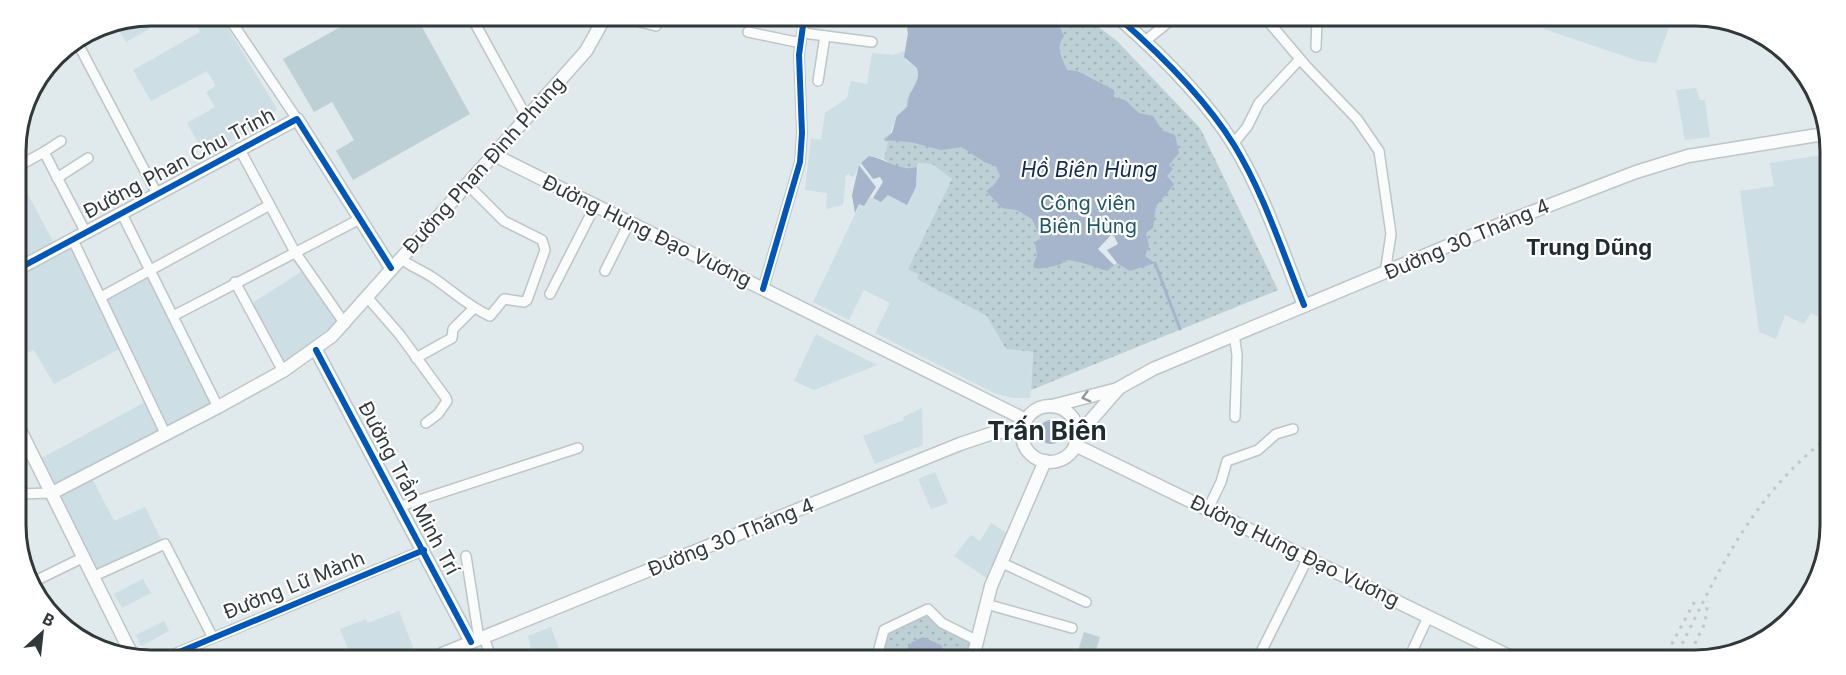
<svg xmlns="http://www.w3.org/2000/svg" width="1846" height="675" font-family="Inter,sans-serif">
	<style>
		.built { fill: #cddee4 }
		.green { fill: #bdd0d6 }
		.park { fill: url(#park-dots) }
		.water { fill: #a7b5cc }
		.pier { fill: #e0e9ec }
		.lines { fill: none; stroke-linecap: round; stroke-linejoin: round }
		.stream { stroke: #a7b5cc; stroke-width: 3 }
		.street-casing { stroke: #bdc5c8; stroke-width: 12 }
		.secondary-casing { stroke: #bdc5c8; stroke-width: 15 }
		.street { stroke: #fafcfc; stroke-width: 9 }
		.secondary { stroke: #fafcfc; stroke-width: 12 }
		.rail { stroke: #c3c5c6; stroke-width: 3; stroke-dasharray: 3 6; stroke-linecap: butt }
		.cycleway-casing { stroke: #fff; stroke-width: 10 }
		.cycleway { stroke: #0057b8; stroke-width: 6 }
		.oneway { stroke: #969a9b }
		.labels { text-anchor: middle; stroke-width: 4.5; stroke-linejoin: round; paint-order: stroke }
		.street-label { font-size: 20px; fill: #31383a; stroke: #fff }
		.park-label { font-size: 20px; fill: #1e5768; stroke: #fff }
		.water-label { font-size: 21px; font-style: italic; fill: #142a53; stroke: #fff }
		.quarter-label { font-size: 22px; font-weight: bold; fill: #1e2c30; stroke: #fff }
		.district-label { font-size: 26px; font-weight: bold; fill: #1e2c30; stroke: #fff }
		.rim { fill: none; stroke: #31383a; stroke-width: 3 }
	</style>
	<defs>
		<pattern id="park-dots" width="8" height="8" patternUnits="userSpaceOnUse" patternTransform="scale(1.5)"><rect width="8" height="8" fill="#bdd0d6"/><path d="M2 2h.1M6 6h.1" fill="none" stroke="#a3b3b8" stroke-width="1.8" stroke-linecap="round"/></pattern>
	</defs>
	<rect width="100%" height="100%" fill="#e0e9ec"/>
	<g class="built">
		<path d="M150 15H174L126 42 114 22Z"/>
		<path d="M191 15H220L277 109 266 121 205 155 187 123 215 107 206 92 216 86 207 71 151 101 133 70 200 32Z"/>
		<path d="M1547 21 1671 22 1656 63 1639 61 1544 29Z"/>
		<path d="M905 51V60L917 68 919 78 907 98 908 106 892 127 884 159 869 156 859 165 854 177 846 174 843 205 826 209 827 193 805 190 811 138 821 140 825 113 847 98 851 81 867 84 872 53 893 55Z"/>
		<path d="M1696 88 1700 100H1705L1710 137 1685 140 1676 90Z"/>
		<path d="M1829 154 1827 317 1826 320 1811 313 1804 324 1785 315 1776 339 1759 332 1740 191 1774 186 1770 163Z"/>
		<path d="M918 163 932 164 952 179 908 269 919 275 918 279 988 316 1006 349 1033 352 1030 398H1013L994 393 875 333 890 303 864 290 849 320 813 302 860 204 864 205 871 197 881 202 888 195 916 187Z"/>
		<path d="M26 191 54 243 16 264V197Z"/>
		<path d="M72 246 123 347 54 384 34 350 27 353 16 333V276Z"/>
		<path d="M304 270 340 322 328 334 283 364 251 304Z"/>
		<path d="M149 275 213 404 166 427 105 298Z"/>
		<path d="M816 334 827 340 877 365 814 390 794 381Z"/>
		<path d="M147 401 160 430 54 486 40 459Z"/>
		<path d="M922 408 923 445 875 464 863 436 904 420 903 417Z"/>
		<path d="M935 472 948 503 931 509 918 479Z"/>
		<path d="M92 478 114 521 145 507 162 541 96 573 59 496Z"/>
		<path d="M991 523 1007 533 988 579 954 556 971 535 980 541Z"/>
		<path d="M143 579 151 593 122 608 114 594Z"/>
		<path d="M399 611 415 653 350 654 340 629 366 619 368 623Z"/>
		<path d="M164 621 169 631 141 646 136 635Z"/>
		<path d="M551 627 561 655H532L528 636Z"/>
	</g>
	<g class="green">
		<path d="M360 16H416L470 114 353 180 336 151 354 140 332 102 314 112 283 59Z"/>
		<path d="M1084 632 1100 637 1094 657H1076Z"/>
	</g>
	<g class="park">
		<path d="M906 18 1088 19 1117 41 1200 128 1278 290 1031 390 1033 352 1006 349 987 316 917 279 919 275 908 269 952 179 932 164 918 163 917 167C904 171 895 168 884 159L888 142 884 140 885 137 892 133 897 116 906 109 907 98 919 78 917 68 904 57 908 34Z"/>
		<path d="M928 611 971 640 968 657 879 656 884 632Z"/>
	</g>
	<g class="water">
		<path d="M906 18 1056 19 1064 36C1055 48 1062 58 1067 70L1077 71 1114 90V97L1125 100 1139 113 1153 116 1162 130 1175 135 1179 153 1169 165 1173 169 1167 176 1174 184C1169 191 1162 200 1156 206L1153 228 1146 233 1149 246 1145 256 1155 263 1130 271 1117 263 1107 271C1095 267 1079 261 1067 260L1059 265 1038 269 1033 265 1037 256 1035 242 1041 238 1032 219 1017 210 1002 208 986 191 994 185 1000 176 996 166 984 162 962 147 941 150 910 142 884 140 892 133 897 116 908 106C907 91 922 83 917 68L904 57 908 34Z"/>
		<path d="M869 156C887 159 899 172 917 167L916 187 907 205 888 195 881 202 873 198 883 182 880 177 873 179 861 163Z"/>
		<path d="M859 165 876 187 864 206 859 204 855 213 852 195Z"/>
		<circle cx="1051" cy="432" r="12"/>
		<path d="M923 637 941 645 944 651 941 656H895L896 653 903 654 912 642Z"/>
	</g>
	<path class="pier" d="M1111 235 1114 236 1118 244 1107 250 1117 263 1114 265 1098 249Z"/>
	<g class="lines">
		<path class="stream" d="M1155 263 1180 329"/>
		<g class="street-casing">
			<g id="street">
				<path d="M227 15 297 119"/>
				<path d="M471 16 527 118"/>
				<path d="M620 17 656 26 662 17"/>
				<path d="M682 17 700 21"/>
				<path d="M1267 20 1306 66 1357 119 1379 151 1391 234 1385 273"/>
				<path d="M748 32 801 43"/>
				<path d="M803 33 872 42"/>
				<path d="M76 40 156 192"/>
				<path d="M1144 42 1171 20"/>
				<path d="M1316 47 1317 20"/>
				<path d="M818 81 825 36"/>
				<path d="M61 141 44 152 86 233"/>
				<path d="M1233 144 1247 127 1259 103 1300 59"/>
				<path d="M239 148 295 252 345 324"/>
				<path d="M15 168 44 152"/>
				<path d="M57 178 88 158"/>
				<path d="M122 214 218 407"/>
				<path d="M73 240 165 433"/>
				<path d="M400 258C410 266 421 270 432 277 452 290 467 306 490 316L504 299 524 302 527 300 545 250 542 240 504 221 467 184"/>
				<path d="M605 271 629 223"/>
				<path d="M235 282 283 371"/>
				<path d="M763 289 800 162 802 133 799 55 804 18"/>
				<path d="M550 294 595 206"/>
				<path d="M101 297 268 206"/>
				<path d="M367 297 400 335 446 398 447 401 438 414 426 423"/>
				<path d="M173 316 360 219"/>
				<path d="M1234 334 1237 355 1235 417"/>
				<path d="M416 358 452 338 453 329 473 309"/>
				<path d="M17 494 52 493"/>
				<path d="M401 506 578 448"/>
				<path d="M1208 509 1221 482 1227 461 1258 450 1276 434 1293 429"/>
				<path d="M466 556 479 639"/>
				<path d="M1000 562 1086 602"/>
				<path d="M92 577 165 544 212 636"/>
				<path d="M33 582 82 558"/>
				<path d="M986 604 1072 628"/>
				<path d="M484 637 490 655"/>
				<path d="M177 653 424 550"/>
				<path d="M877 656 884 630 928 609 942 623 976 640"/>
				<path d="M1258 658 1308 558"/>
				<path d="M1409 658 1428 617"/>
			</g>
		</g>
		<g class="secondary-casing">
			<g id="secondary">
				<path d="M1120 19C1161 55 1205 98 1234 145 1264 194 1282 251 1304 305"/>
				<path d="M494 155 1026 420"/>
				<path d="M16 270 297 119 391 268"/>
				<path d="M316 350 471 642"/>
				<path d="M1052 406 1118 389"/>
				<circle cx="1050" cy="434" r="28"/>
				<path d="M17 424 131 653"/>
				<path d="M1077 436 1119 388 1153 369 1493 227 1636 172 1688 156 1830 133"/>
				<path d="M1075 445 1515 659"/>
				<path d="M52 493 218 407 283 371 332 336 586 51 605 17"/>
				<path d="M442 654 960 444 996 432H1022"/>
				<path d="M973 657 991 586 1045 461"/>
			</g>
		</g>
		<use href="#street" class="street"/>
		<use href="#secondary" class="secondary"/>
		<g class="rail">
			<path d="M1663 660 1695 601"/>
			<path d="M1674 660C1717 575 1749 499 1826 439"/>
			<path d="M1687 660 1705 623 1708 601"/>
		</g>
		<g class="cycleway-casing">
			<g id="cycleway">
				<path d="M1120 19C1161 55 1205 98 1234 145 1264 194 1282 251 1304 305"/>
				<path d="M16 270 297 119 391 268"/>
				<path d="M763 289 800 162 802 133 799 55 804 18"/>
				<path d="M316 350 471 642"/>
				<path d="M177 653 424 550"/>
			</g>
		</g>
		<use href="#cycleway" class="cycleway"/>
	</g>
	<defs><path id="oneway-chevron" d="M-2-3.5L2.5 0L-2 3.5" fill="none" stroke-width="1.6" stroke-linecap="round" stroke-linejoin="round" transform="scale(1.5)"/></defs>
	<use class="oneway" href="#oneway-chevron" transform="translate(1086 397) rotate(165)"/>
	<g class="labels">
		<g class="street-label">
			<text transform="translate(179 163) rotate(-28)" y="7">Đường Phan Chu Trinh</text>
			<text transform="translate(484 165) rotate(-48)" y="7">Đường Phan Đình Phùng</text>
			<text transform="translate(647 231) rotate(26)" y="7">Đường Hưng Đạo Vương</text>
			<text transform="translate(1467 239) rotate(-23)" y="7">Đường 30 Tháng 4</text>
			<text transform="translate(409 488) rotate(62)" y="7">Đường Trần Minh Trí</text>
			<text transform="translate(731 537) rotate(-22)" y="7">Đường 30 Tháng 4</text>
			<text transform="translate(1295 551) rotate(26)" y="7">Đường Hưng Đạo Vương</text>
			<text transform="translate(294 585) rotate(-22)" y="7">Đường Lữ Mành</text>
		</g>
		<g class="park-label">
			<text x="1088" y="210">Công viên<tspan x="1088" dy="23">Biên Hùng</tspan></text>
		</g>
		<g class="water-label">
			<text x="1089" y="177">Hồ Biên Hùng</text>
		</g>
		<g class="quarter-label">
			<text x="1589" y="255">Trung Dũng</text>
		</g>
		<g class="district-label">
			<text x="1047" y="440">Trấn Biên</text>
		</g>
	</g>
	<path d="M0 0H1846V675H0ZM151 26H1695A125 125 0 0 1 1820 151V525A125 125 0 0 1 1695 650H151A125 125 0 0 1 26 525V151A125 125 0 0 1 151 26Z" fill="#fff" fill-rule="evenodd"/>
	<path class="rim" d="M151 26H1695A125 125 0 0 1 1820 151V525A125 125 0 0 1 1695 650H151A125 125 0 0 1 26 525V151A125 125 0 0 1 151 26Z"/>
	<g transform="translate(42 633) rotate(27)" stroke="#ffffff" stroke-width="4.5" paint-order="stroke">
	<path d="M0-4.5L10 22L0 15L-10 22Z" fill="#31383a"/>
	<text y="-9" font-size="16" font-weight="bold" text-anchor="middle" fill="#31383a">B</text>
	</g>
</svg>
